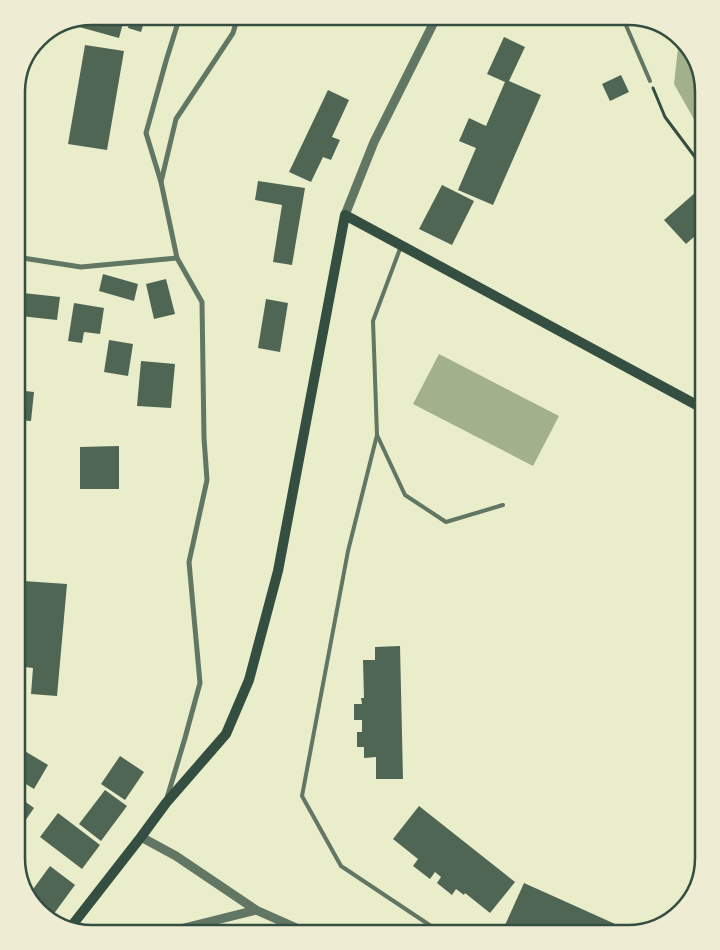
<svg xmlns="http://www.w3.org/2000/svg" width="720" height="950" font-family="'DejaVu Sans',sans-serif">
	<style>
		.water { fill: #a3b18a }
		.building { fill: #4f6655 }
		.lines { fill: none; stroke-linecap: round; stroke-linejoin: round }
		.path { stroke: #344e41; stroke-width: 3 }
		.service { stroke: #617663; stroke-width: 4 }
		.minor { stroke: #617663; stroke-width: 5 }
		.tertiary { stroke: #617663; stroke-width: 9 }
		.secondary { stroke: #344e41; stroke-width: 10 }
		.rim { fill: none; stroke: #344e41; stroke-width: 2.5 }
	</style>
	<rect width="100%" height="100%" fill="#e9edc9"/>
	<g class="water">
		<path d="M679 39 691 50 704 92V137L674 84Z"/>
		<path d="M439 354 559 416 533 466 413 404Z"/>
	</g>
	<g class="building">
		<path d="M92 16H125L119 38 72 25V24Z"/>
		<path d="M131 16H146L141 32 128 28Z"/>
		<path d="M504 37 525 47 509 81 541 95 493 205 458 190 476 148 459 141 469 118 486 126 505 82 487 74Z"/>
		<path d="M85 45 124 51 107 150 68 144Z"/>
		<path d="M621 75 629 92 610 101 602 84Z"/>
		<path d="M328 90 349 100 332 137 340 140 331 160 323 157 311 182 289 172Z"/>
		<path d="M258 181 305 188 292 265 273 262 282 205 255 200Z"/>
		<path d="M442 185 474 201 452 245 419 229Z"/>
		<path d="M696 192 704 200V228L686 244 664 220Z"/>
		<path d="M103 274 138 284 134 301 99 291Z"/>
		<path d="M166 279 175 314 154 319 146 284Z"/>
		<path d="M23 293 60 297 57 320 20 316Z"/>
		<path d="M266 299 288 303 280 352 258 348Z"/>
		<path d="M74 303 104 308 100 334 84 332 82 343 68 341Z"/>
		<path d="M109 340 133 344 128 376 104 372Z"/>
		<path d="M141 361 175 364 171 408 137 406Z"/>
		<path d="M16 390 34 392 31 421 16 420Z"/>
		<path d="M119 446V489H80V447Z"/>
		<path d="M23 581 67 584 57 696 31 694 33 668 16 666Z"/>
		<path d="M400 646 403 779H376V757L364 758V747H357V732H362V720H354V704H362L361 698H364L363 660H375V647Z"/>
		<path d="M23 750 48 765 34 789 16 778V762Z"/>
		<path d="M120 756 144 772 125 800 101 784Z"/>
		<path d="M105 790 127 806 101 841 79 824Z"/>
		<path d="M16 795 34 808 16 834Z"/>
		<path d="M419 806 515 882 490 913 465 893 464 895 456 889 452 895 437 883 441 877 435 872 430 879 413 866 418 859 393 839Z"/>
		<path d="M58 813 100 845 82 869 40 837Z"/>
		<path d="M50 866 75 885 50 919 29 900 28 896Z"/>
		<path d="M524 883 633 932 628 934H501Z"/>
	</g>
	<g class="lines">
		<path class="path" d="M653 88 665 117 704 169"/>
		<g class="service">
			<path d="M622 16 650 81"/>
			<path d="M401 246 373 321 377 435 348 551 302 796 341 866 443 934"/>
			<path d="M377 435 405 495 446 522 503 505"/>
		</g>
		<g class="minor">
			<path d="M161 182 146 133 166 61 180 16"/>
			<path d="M16 257 81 267 177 258"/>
			<path d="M16 579 18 568 16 567"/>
			<path d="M167 798 185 738 200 683 189 562 207 480 204 438 202 302 177 258 161 182 176 119 233 33 238 16"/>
		</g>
		<g class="tertiary">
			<path d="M345 215 374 142 437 16"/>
			<path d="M141 837 176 856 256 910 310 934"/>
			<path d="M160 934 256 910"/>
		</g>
		<path class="secondary" d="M70 928 141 837 166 803 226 734 249 680 278 571 345 215 704 409"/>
	</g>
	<path d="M0 0H720V950H0ZM92 25H628A67 67 0 0 1 695 92V858A67 67 0 0 1 628 925H92A67 67 0 0 1 25 858V92A67 67 0 0 1 92 25Z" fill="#eeecd3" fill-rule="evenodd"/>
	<path class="rim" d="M92 25H628A67 67 0 0 1 695 92V858A67 67 0 0 1 628 925H92A67 67 0 0 1 25 858V92A67 67 0 0 1 92 25Z"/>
</svg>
